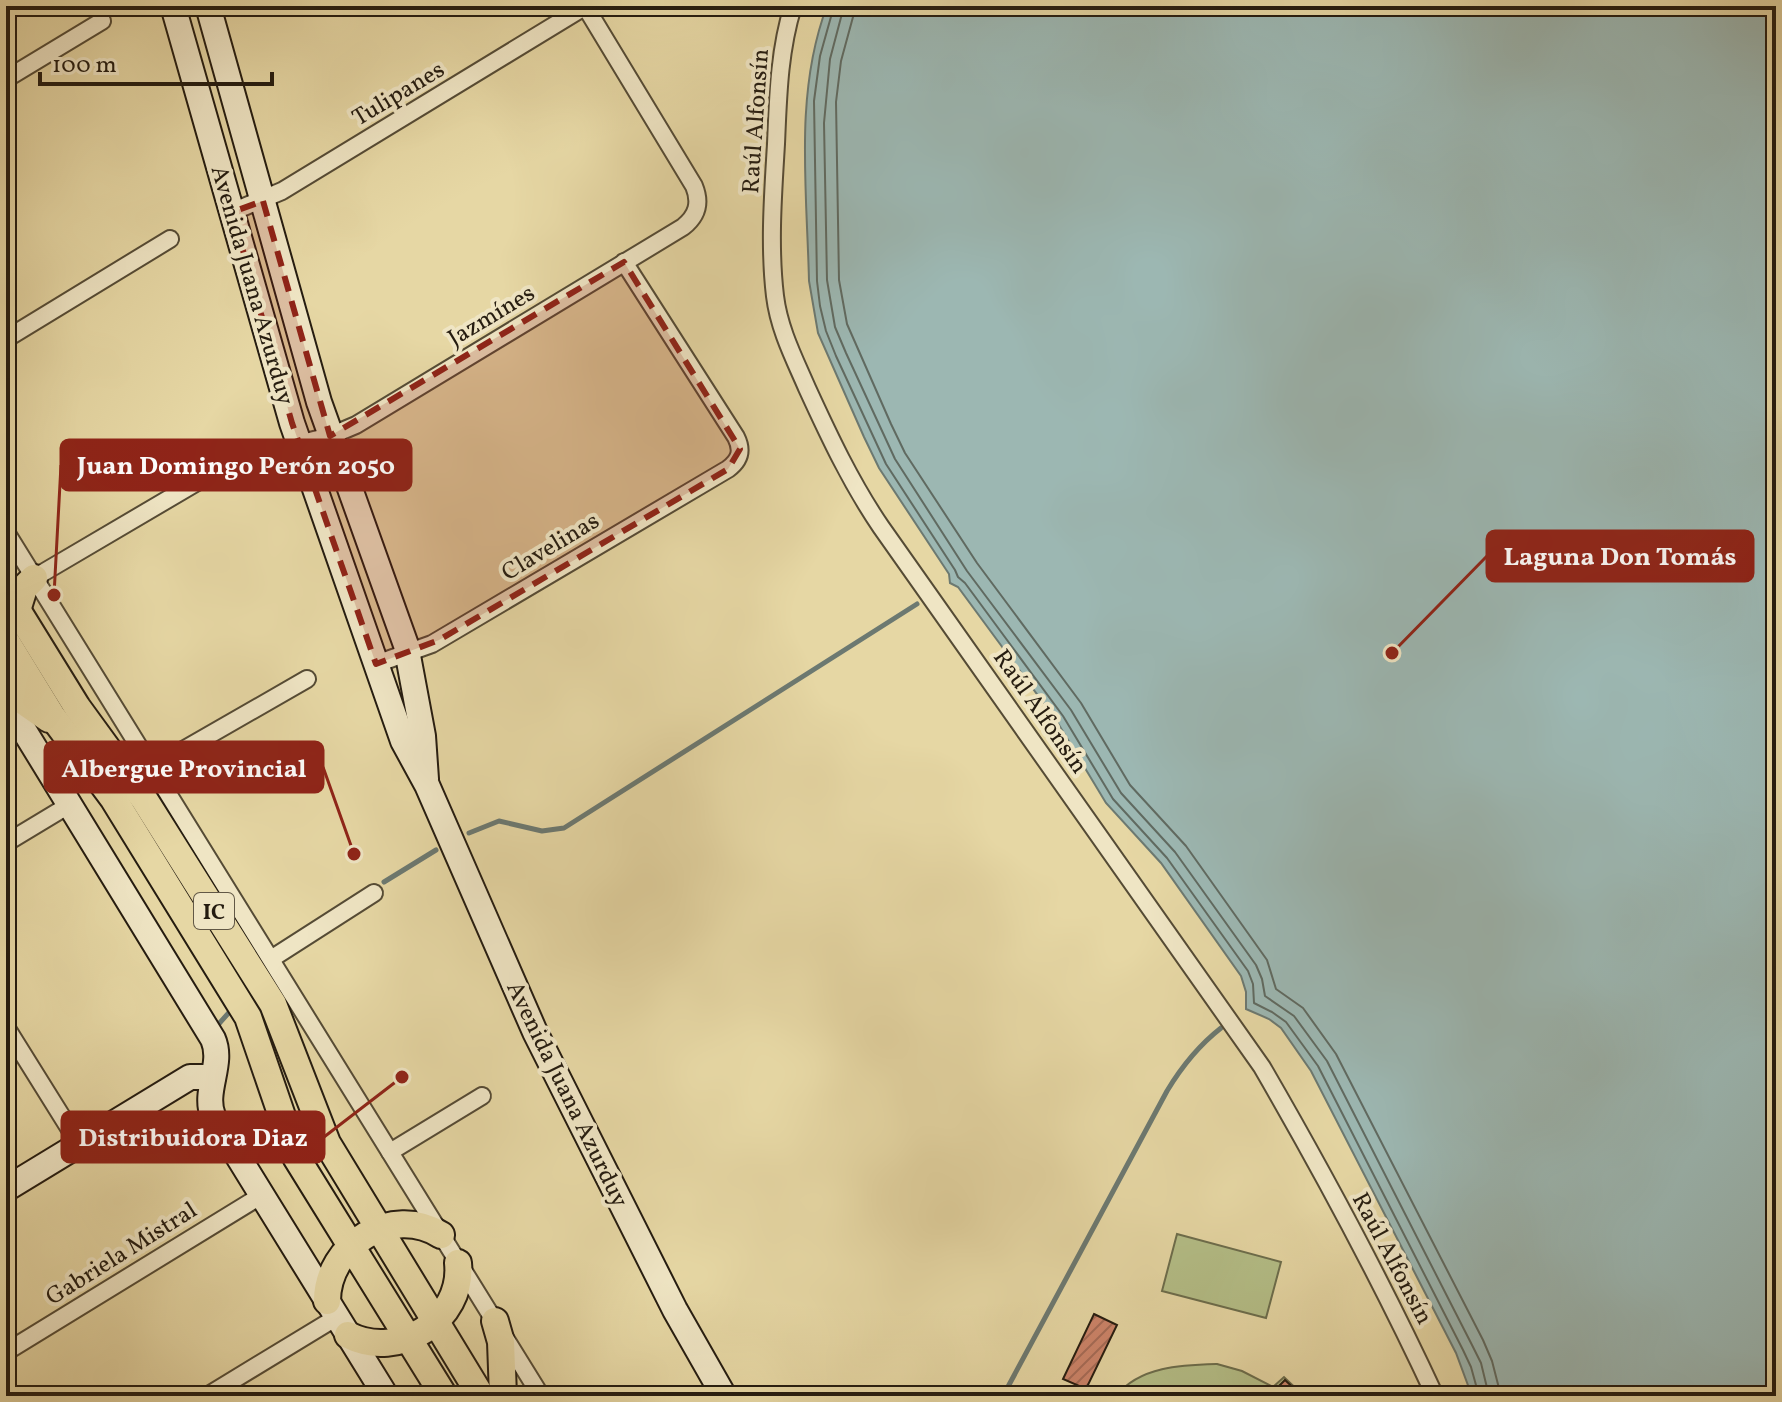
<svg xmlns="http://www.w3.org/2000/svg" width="1782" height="1402" font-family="Vollkorn,serif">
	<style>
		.garden { fill: #b4be87; stroke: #6c6d4c; stroke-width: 2 }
		.water { fill: #9cb7b2; stroke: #6c7971; stroke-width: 2 }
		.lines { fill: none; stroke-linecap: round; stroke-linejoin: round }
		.shore { stroke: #606a61; stroke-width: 2 }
		.stream { stroke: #6c7971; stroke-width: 5 }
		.building { fill: url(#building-hatch); stroke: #251c10; stroke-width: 2 }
		.street-casing { stroke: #554b35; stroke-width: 20 }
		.secondary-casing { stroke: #251c10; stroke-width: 28 }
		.primary-casing { stroke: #251c10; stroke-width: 30 }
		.street { stroke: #efe5c4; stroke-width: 16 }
		.secondary { stroke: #efe5c4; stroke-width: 24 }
		.primary { stroke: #e6d7a4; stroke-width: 26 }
		.marked { fill: #8f2418; fill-opacity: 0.2; stroke: #8f2418; stroke-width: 6; stroke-dasharray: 16 10; stroke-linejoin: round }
		.labels { text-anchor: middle; stroke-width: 8; stroke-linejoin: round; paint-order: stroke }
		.shield { fill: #efe5c4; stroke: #625846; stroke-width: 2 }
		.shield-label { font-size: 22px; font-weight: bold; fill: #251c10 }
		.street-label { font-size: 24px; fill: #251c10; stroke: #efe5c4 }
		.leader { fill: none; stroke: #8f2418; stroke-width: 3 }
		.callout-dot { fill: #8f2418; stroke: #efe5c4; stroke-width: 3 }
		.callout { fill: #8f2418; stroke: #8f2418; stroke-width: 3 }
		.callout-label { font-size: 26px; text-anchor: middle; font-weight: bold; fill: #fff }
	</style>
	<defs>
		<pattern id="building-hatch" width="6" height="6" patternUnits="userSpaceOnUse" patternTransform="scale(2)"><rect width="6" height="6" fill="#cd846a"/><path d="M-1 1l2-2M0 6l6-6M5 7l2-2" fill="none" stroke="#a66b56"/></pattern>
	</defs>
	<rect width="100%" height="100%" fill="#e6d7a4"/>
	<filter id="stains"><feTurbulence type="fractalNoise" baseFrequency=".0025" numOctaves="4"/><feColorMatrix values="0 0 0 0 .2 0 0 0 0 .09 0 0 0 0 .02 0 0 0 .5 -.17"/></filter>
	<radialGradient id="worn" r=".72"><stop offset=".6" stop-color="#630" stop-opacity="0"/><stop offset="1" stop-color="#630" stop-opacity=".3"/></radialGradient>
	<g class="garden">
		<path d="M1177 1234 1281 1262 1266 1318 1162 1291Z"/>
		<path d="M1217 1364 1242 1371 1273 1387 1284 1377 1304 1396H1116C1140 1366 1182 1365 1217 1364Z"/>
	</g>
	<path class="water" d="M1776 6V1396H1472L1456 1353 1311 1071 1281 1028 1269 1019 1246 1009V992L1241 976 1161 863 1106 803 1056 720 958 587 950 583 949 574 879 468 864 437 818 333 809 281C807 190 794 93 827 6Z"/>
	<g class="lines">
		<g class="shore">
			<path d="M834 6 820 56 814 101 817 281 820 306 826 331 836 356 886 464 955 570 958 577 965 583 1063 716 1113 799 1167 858 1248 971 1253 984 1254 1003 1272 1012 1286 1022 1318 1066 1463 1350 1471 1367 1479 1396"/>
			<path d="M844 6 830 59 824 123 827 280 835 327 846 353 895 459 967 571 1071 710 1121 793 1175 852 1256 965 1262 979 1265 996 1294 1016 1327 1061 1472 1345 1481 1363 1489 1396"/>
			<path d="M856 6 841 61 836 102 839 280 847 324 891 424 905 453 977 563 1081 703 1130 785 1186 846 1267 960 1276 989 1303 1008 1336 1054 1483 1340 1492 1361 1501 1396"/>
		</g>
		<g class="stream">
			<path d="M469 833 499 821 542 831 564 828 917 604"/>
			<path d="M384 882 436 850"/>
			<path d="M216 1027 233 1008"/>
			<path d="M1003 1396 1167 1091C1182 1066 1198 1046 1221 1028"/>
		</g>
	</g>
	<g class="building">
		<path d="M1094 1314 1117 1325 1086 1389 1063 1379Z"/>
		<path d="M1285 1380 1302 1396H1269Z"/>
	</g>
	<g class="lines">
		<g class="street-casing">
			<g id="street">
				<path d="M793 6C779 51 778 97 776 144 773 194 769 246 775 296 779 329 794 358 807 388 829 436 851 483 881 527L1262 1067C1324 1174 1383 1284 1435 1396"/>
				<path d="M6 79 102 21"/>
				<path d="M232 212 282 191 586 6"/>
				<path d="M6 339 170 239"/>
				<path d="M298 444 330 436 356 425 683 227C697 216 701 203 694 186L585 6"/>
				<path d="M6 532 541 1396"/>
				<path d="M34 578 238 458"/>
				<path d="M376 664 432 644 728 469C740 460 743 451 736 437L624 262"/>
				<path d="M152 768 307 679"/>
				<path d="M6 843 69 805"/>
				<path d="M271 959 374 893"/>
				<path d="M6 1027 79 1144"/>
				<path d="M390 1152 482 1096"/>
				<path d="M6 1352 262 1195"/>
				<path d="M207 1396 337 1317"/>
			</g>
		</g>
		<g class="secondary-casing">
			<g id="secondary">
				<path d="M173 6 292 423 403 741 427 785 535 1032 675 1310 724 1396"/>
				<path d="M208 6 319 402 406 645 423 736 426 779"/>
				<path d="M6 701 213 1039C224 1064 203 1091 213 1116L386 1396"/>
				<path d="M6 1189 190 1077H213"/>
			</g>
		</g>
		<g class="primary-casing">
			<g id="primary">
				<path d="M6 592 77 707 144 799 273 1004 327 1143 481 1396"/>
				<path d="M14 620 24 588 34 578"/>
				<path d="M6 641 52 716 113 798 248 1017 296 1157 444 1396"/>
				<path d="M6 689 49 719"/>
				<path d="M327 1301C327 1245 392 1204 441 1235"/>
				<path d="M495 1321 501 1342 503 1396"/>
				<path d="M348 1335C398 1361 464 1320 458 1263"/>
			</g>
		</g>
		<use href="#street" class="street"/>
		<use href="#secondary" class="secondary"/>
		<use href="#primary" class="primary"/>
	</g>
	<path class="marked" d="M263 201 330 436 624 262 740 449 728 469 439 640 376 664 292 423 232 212Z"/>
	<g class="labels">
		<rect class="shield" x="194" y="893" width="40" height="36" rx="6"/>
		<g class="shield-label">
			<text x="214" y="919">IC</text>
		</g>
		<g class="street-label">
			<text transform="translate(398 93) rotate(-31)" y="8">Tulipanes</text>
			<text transform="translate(755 121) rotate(-86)" y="8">Raúl Alfonsín</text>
			<text transform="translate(253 285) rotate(74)" y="8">Avenida Juana Azurduy</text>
			<text transform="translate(491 315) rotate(-31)" y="8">Jazmínes</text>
			<text transform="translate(550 546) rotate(-31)" y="8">Clavelinas</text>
			<text transform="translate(1041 711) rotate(55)" y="8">Raúl Alfonsín</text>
			<text transform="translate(568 1094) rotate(64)" y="8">Avenida Juana Azurduy</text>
			<text transform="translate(121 1253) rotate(-32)" y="8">Gabriela Mistral</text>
			<text transform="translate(1393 1258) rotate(62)" y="8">Raúl Alfonsín</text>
		</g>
	</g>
	<path class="leader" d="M54 595L61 465M1392 653L1487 556M354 854L323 767M402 1077L324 1137"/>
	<g class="callout-dot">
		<circle cx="54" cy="595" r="8"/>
		<circle cx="1392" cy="653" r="8"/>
		<circle cx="354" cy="854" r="8"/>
		<circle cx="402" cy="1077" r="8"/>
	</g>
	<g class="callout">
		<rect x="61" y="440" width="350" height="50" rx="8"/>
		<rect x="1487" y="531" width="266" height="50" rx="8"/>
		<rect x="45" y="742" width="278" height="50" rx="8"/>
		<rect x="62" y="1112" width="262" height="50" rx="8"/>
	</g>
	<g class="callout-label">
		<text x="236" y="474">Juan Domingo Perón 2050</text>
		<text x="1620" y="565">Laguna Don Tomás</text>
		<text x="184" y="777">Albergue Provincial</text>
		<text x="193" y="1146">Distribuidora Diaz</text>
	</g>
	<rect width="1782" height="1402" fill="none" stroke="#e6d7a4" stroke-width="32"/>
	<rect x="8" y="8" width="1766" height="1386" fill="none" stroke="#251c10" stroke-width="4"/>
	<rect x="16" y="16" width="1750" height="1370" fill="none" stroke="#251c10" stroke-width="2"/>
	<path d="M40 72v12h232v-12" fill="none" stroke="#251c10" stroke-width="4"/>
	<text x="52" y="72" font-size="24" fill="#251c10" stroke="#efe5c4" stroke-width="6" paint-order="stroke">100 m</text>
	<rect width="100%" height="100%" filter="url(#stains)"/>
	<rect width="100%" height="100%" fill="url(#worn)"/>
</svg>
